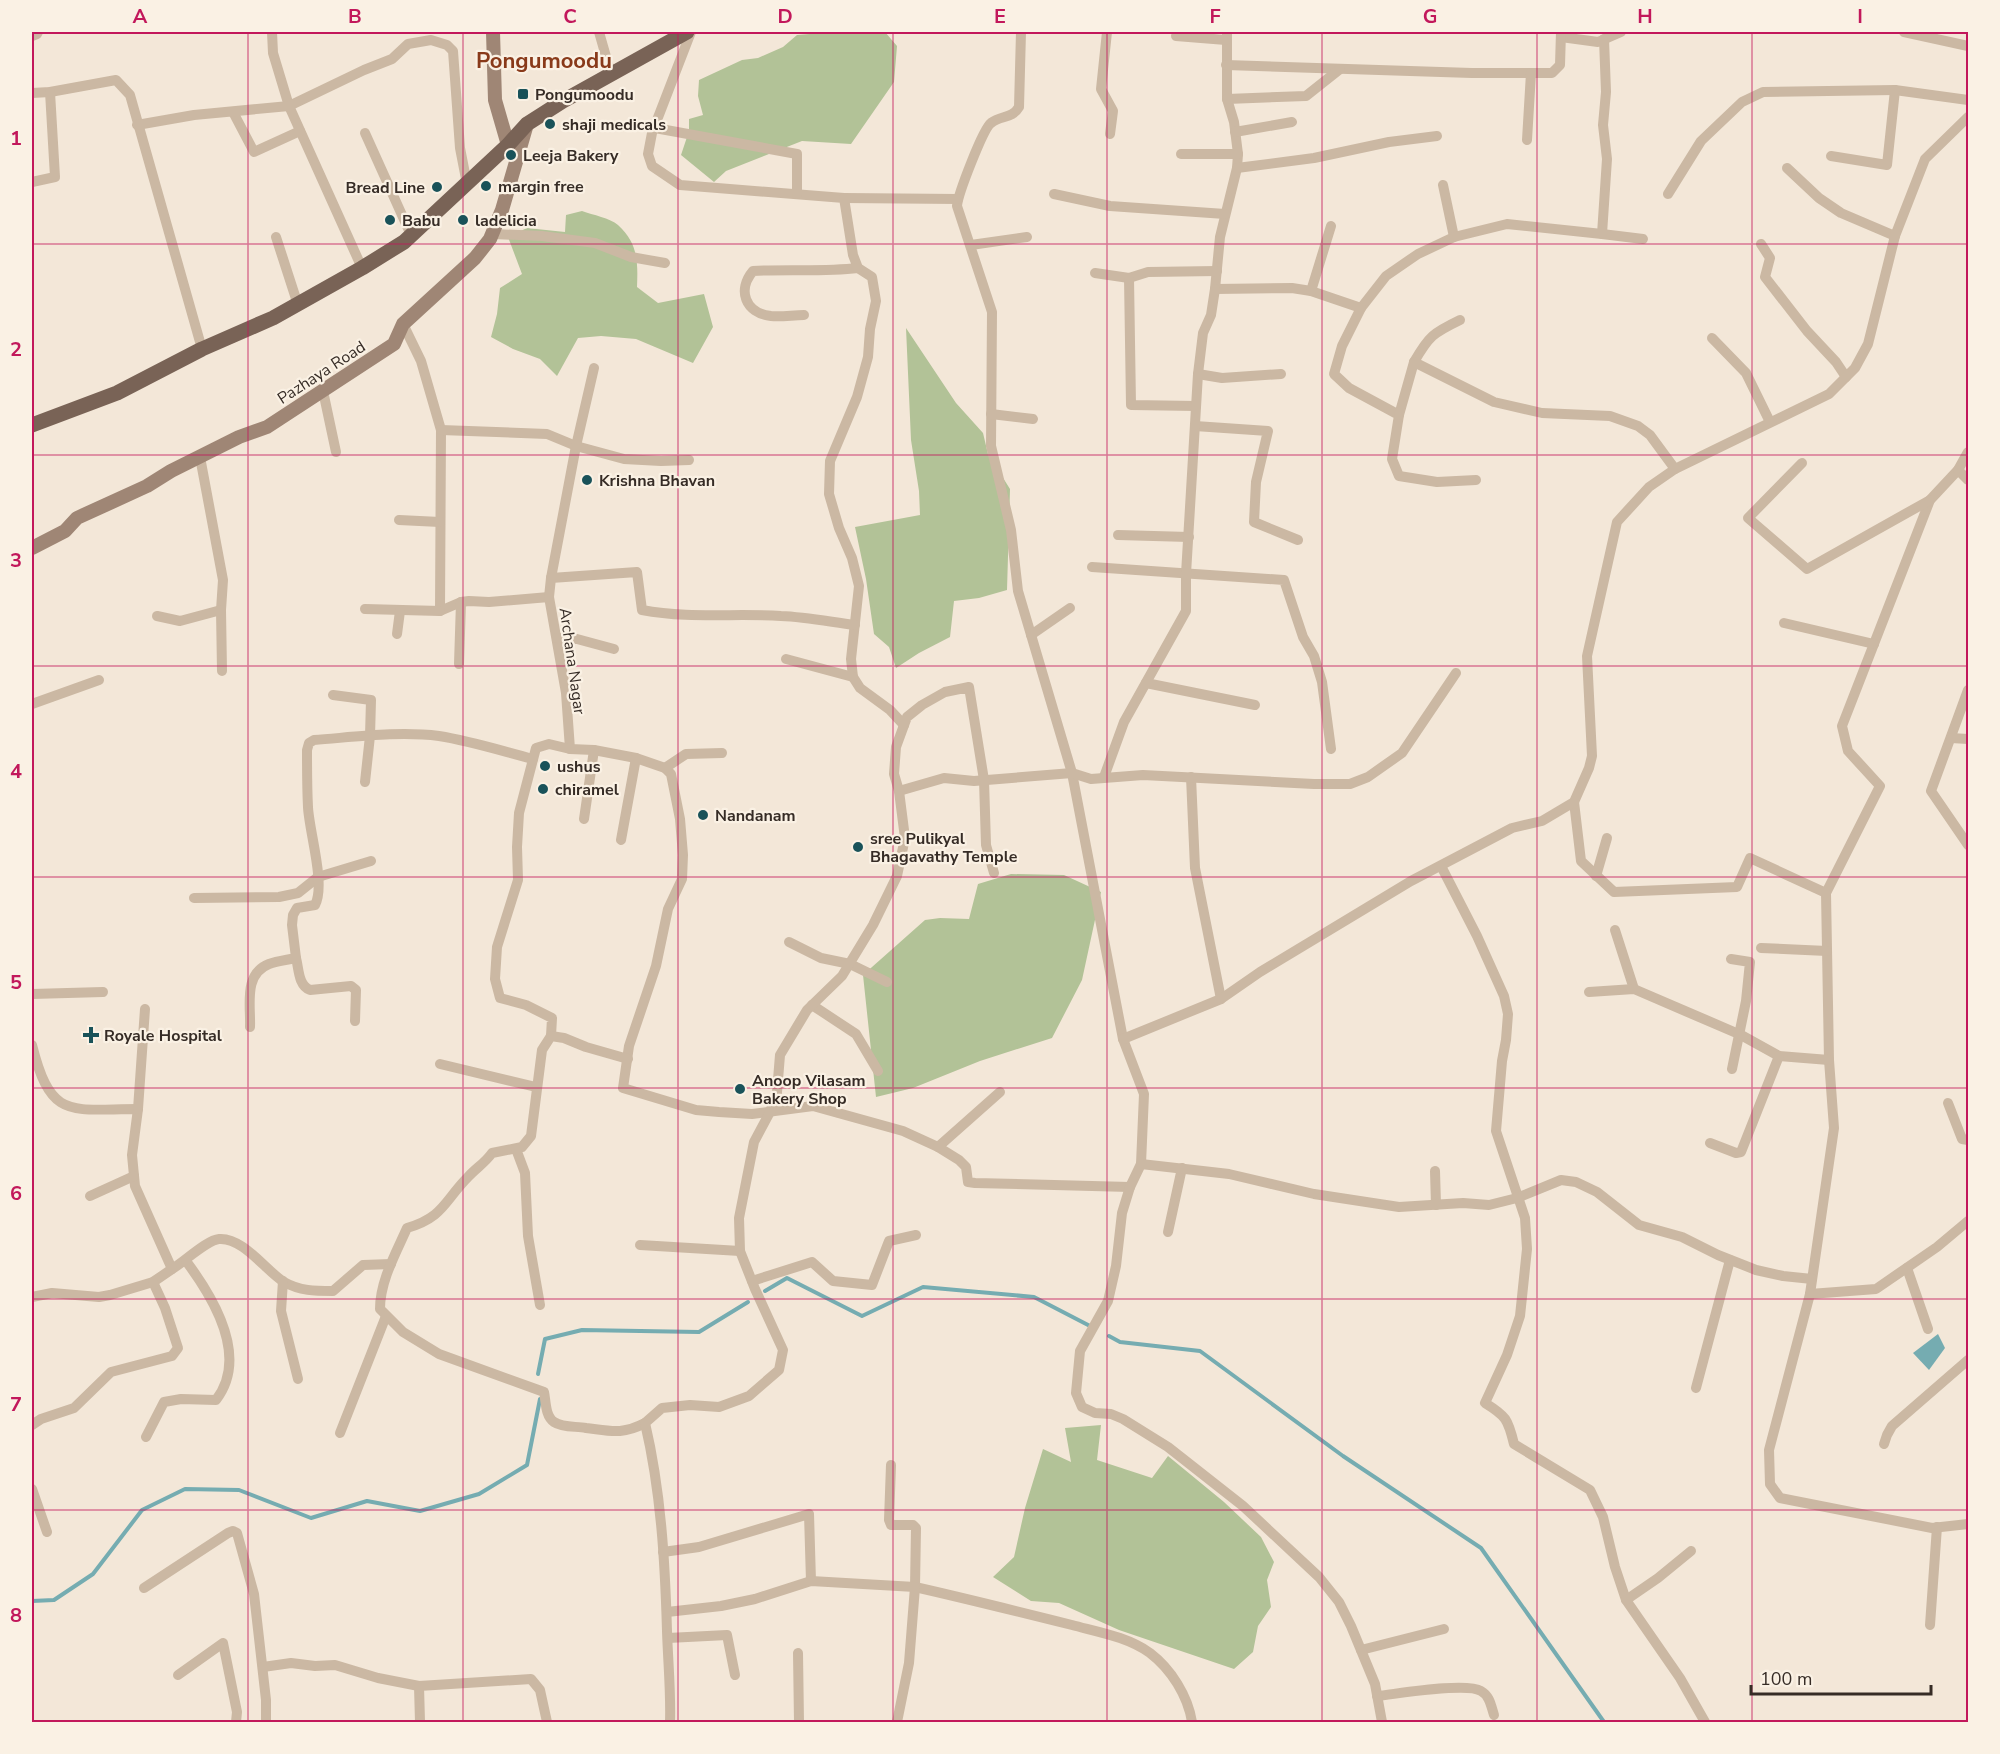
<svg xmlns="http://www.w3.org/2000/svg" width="2000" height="1754" font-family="'Nunito Sans',sans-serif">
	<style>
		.green { fill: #b2c297 }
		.water { fill: #75acb1 }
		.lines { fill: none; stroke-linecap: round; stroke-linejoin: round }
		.stream { stroke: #75acb1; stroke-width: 4 }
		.street { stroke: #cbb8a3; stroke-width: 10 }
		.secondary { stroke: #9f8675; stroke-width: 14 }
		.primary { stroke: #796356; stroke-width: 15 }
		.grid { fill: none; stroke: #c2185b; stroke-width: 1.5; stroke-opacity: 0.55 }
		.poi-dot { fill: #195259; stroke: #faf1e4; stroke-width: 2 }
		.labels { text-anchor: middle; stroke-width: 4.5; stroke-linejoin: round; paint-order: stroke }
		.poi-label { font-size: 16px; font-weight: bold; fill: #362c26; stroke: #faf1e4; text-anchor: start }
		.street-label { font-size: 16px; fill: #362c26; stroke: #faf1e4 }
		.district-label { font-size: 22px; font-weight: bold; fill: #893a1a; stroke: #faf1e4 }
		.neatline { fill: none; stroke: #c2185b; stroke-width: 2 }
		.grid-label { font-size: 20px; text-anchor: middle; font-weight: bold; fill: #c2185b }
	</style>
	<rect width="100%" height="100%" fill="#f3e7d8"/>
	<g class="green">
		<path d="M834 32H885L897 46 894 82 851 144 802 141 726 171 714 182 681 155 689 131V119L703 115 698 96 699 80 742 60 758 58 783 47 797 35Z"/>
		<path d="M582 211C593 215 610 218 618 225 638 243 638 262 637 287L658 303 704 294 713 327 693 363 636 339 601 336 578 338 557 376 540 359 513 349 491 337 497 314 500 288 522 274 508 237 527 228 565 232 566 215Z"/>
		<path d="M906 328 956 403 983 433 988 454 1010 489 1007 590 979 598 954 601 950 637 919 653 896 668 889 647 874 634 866 579 855 527 920 515 919 491 911 440Z"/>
		<path d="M1011 874 1064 875 1101 892 1082 980 1052 1038 980 1061 913 1088 876 1097 863 975 925 920 940 918 969 919 978 884Z"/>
		<path d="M1101 1425 1097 1460 1152 1478 1168 1456 1224 1502 1261 1537 1274 1562 1267 1580 1271 1607 1258 1626 1253 1652 1234 1669 1119 1630 1059 1603 1031 1601 993 1577 1014 1557 1025 1508 1043 1449 1071 1462 1065 1428Z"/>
	</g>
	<path class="water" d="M1938 1334 1945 1348 1929 1370 1913 1353Z"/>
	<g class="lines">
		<g class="stream">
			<path d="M765 1291 787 1278 862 1316 923 1287 1034 1297 1090 1326"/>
			<path d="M1109 1336 1120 1342 1200 1351 1343 1456 1481 1548 1604 1722"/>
			<path d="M538 1374 545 1339 582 1330 699 1332 748 1302"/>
			<path d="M32 1601 54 1600 93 1574 142 1510 185 1489 239 1490 311 1518 367 1501 420 1511 479 1494 527 1465 540 1399"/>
		</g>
		<g class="street">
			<path d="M272 32 273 53 289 106 362 268"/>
			<path d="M599 32 611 74"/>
			<path d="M691 32 652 133 648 154 652 166 680 185 844 198 853 255 858 268 872 277 876 301 870 329 868 357 857 397 830 461 829 494 839 528 852 558 859 586 851 659 853 677 860 688 890 710 904 725"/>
			<path d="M1021 32 1019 107C1012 119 1001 115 991 123 983 129 958 194 957 206L992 312 991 446 1011 530 1018 591 1072 773 1123 1039 1144 1094 1141 1164"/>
			<path d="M1107 32 1101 89 1113 111 1110 134"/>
			<path d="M1227 32V99L1234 122 1238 154 1237 168 1220 237 1215 289 1292 288 1311 291 1361 308 1386 276 1418 254 1454 237 1443 185"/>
			<path d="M1904 32 1968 46"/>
			<path d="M32 36 37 34 38 32"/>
			<path d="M1176 36 1226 40"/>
			<path d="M1561 37 1598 42 1621 32"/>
			<path d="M1226 65 1472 73H1552L1560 65 1561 32"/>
			<path d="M32 93 50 92 116 80 130 95 202 349"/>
			<path d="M1227 99 1306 96 1340 69"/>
			<path d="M233 112 254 152 300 131"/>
			<path d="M137 125 194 115 289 106 364 70 392 59 408 44 431 40 447 45 453 51 460 148 467 184"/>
			<path d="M655 128 797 154V194"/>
			<path d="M1235 132 1292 122"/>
			<path d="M365 133 411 235"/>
			<path d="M1527 140 1531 73"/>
			<path d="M1181 154H1238"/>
			<path d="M1831 156 1887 165 1895 90 1968 100"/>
			<path d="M1237 168 1314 158 1389 142 1437 136"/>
			<path d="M1787 168 1819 198 1841 213 1895 236"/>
			<path d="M32 182 55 177 50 92"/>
			<path d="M1054 194 1110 206 1225 214"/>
			<path d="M1668 194 1701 141 1742 102 1763 92 1895 90"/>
			<path d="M844 198 958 199"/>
			<path d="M493 234 542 236 595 243 631 257 665 263"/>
			<path d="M1602 234 1643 239"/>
			<path d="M276 237 298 305"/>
			<path d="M1454 237 1507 224 1602 234 1607 159 1603 125 1606 92 1604 39"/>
			<path d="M1761 244 1770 258 1765 277 1807 331 1836 362 1846 377"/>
			<path d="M971 245 1027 237"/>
			<path d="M1095 273 1129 278 1148 272 1217 271"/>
			<path d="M1129 278 1131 405 1196 406"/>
			<path d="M1311 291 1331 226"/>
			<path d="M1361 308 1342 346 1334 374 1349 388 1399 415 1392 459 1399 476 1437 482 1476 480"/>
			<path d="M804 315C793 315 782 317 771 316 745 313 737 290 753 271 788 269 823 272 858 268"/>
			<path d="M403 324 421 361 441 430 440 611 461 602 469 601 489 602 549 597 566 693 570 749 594 750 636 758 665 768 671 774 680 819 683 855 682 879 668 909 656 966 629 1046 623 1088 696 1110 719 1112 752 1114 813 1106 903 1131 938 1147 959 1160 966 1167 968 1182 975 1183 1130 1187"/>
			<path d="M1712 338 1746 373 1770 422"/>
			<path d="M1414 362C1429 336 1433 333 1460 320"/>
			<path d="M1198 374 1222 378 1281 374"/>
			<path d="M323 391 336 452"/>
			<path d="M991 414 1033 419"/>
			<path d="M1195 426 1268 431 1256 482 1254 522 1298 540"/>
			<path d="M441 430 547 434 576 446 624 459 661 461 689 460"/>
			<path d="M1968 452 1958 470 1930 500 1842 726 1848 751 1880 786 1826 893 1829 1060 1834 1128 1810 1294 1769 1450 1770 1484 1780 1498 1932 1528 1968 1524"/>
			<path d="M200 457 223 580 221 610 222 671"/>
			<path d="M1802 463 1748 518 1807 569 1930 500"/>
			<path d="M1675 469 1829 394 1855 368 1868 344 1895 236 1925 159 1968 117"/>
			<path d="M1958 470 1968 480"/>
			<path d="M399 520 440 522"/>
			<path d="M1118 535 1189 537"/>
			<path d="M1092 567 1284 580 1303 637 1314 656 1322 682 1331 749"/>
			<path d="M551 578 576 446 594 368"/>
			<path d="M549 597 551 578 637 572 642 610C689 619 735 613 781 616 806 617 831 622 855 625"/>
			<path d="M365 609 440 611"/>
			<path d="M157 616 180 621 221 610"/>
			<path d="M1784 623 1874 644"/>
			<path d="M397 634 400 611"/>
			<path d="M1031 635 1070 608"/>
			<path d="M557 638 577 639 614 649"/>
			<path d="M786 659 853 677"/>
			<path d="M459 664 461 602"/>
			<path d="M1146 683 1255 705"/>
			<path d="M1968 690 1931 791 1968 845"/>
			<path d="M333 695 371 700 370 736 365 782"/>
			<path d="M32 704 99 680"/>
			<path d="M1951 738 1968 739"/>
			<path d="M665 768 686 754 722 753"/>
			<path d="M1104 777 1124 722 1186 611V574L1198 374 1203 333 1211 315 1215 289"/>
			<path d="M1191 777 1195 868 1221 999"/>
			<path d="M899 791 944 778 974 781 1072 773 1091 779 1143 775 1314 784H1350L1368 777 1402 753 1456 673"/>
			<path d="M1574 802 1581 861 1614 892 1737 887 1750 858 1826 893"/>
			<path d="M584 819 594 750"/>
			<path d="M621 840 636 758"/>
			<path d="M1441 866 1477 936 1504 996 1508 1014 1506 1040 1502 1061 1496 1131 1525 1218 1527 1249 1520 1316 1507 1355 1485 1403C1506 1416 1508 1419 1514 1444L1590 1490 1603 1517 1615 1567 1626 1600 1680 1678 1705 1722"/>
			<path d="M1596 876 1607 838"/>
			<path d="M194 898 279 897 298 893 318 877 371 861"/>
			<path d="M1615 930 1634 989"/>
			<path d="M789 942 821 958 850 964 887 982"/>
			<path d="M1761 948 1827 951"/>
			<path d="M296 958C299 969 298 985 310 990L351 986 356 990 355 1021"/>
			<path d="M1731 959 1750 962 1746 1001 1732 1069"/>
			<path d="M1589 992 1634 989 1741 1035 1779 1056 1829 1060"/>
			<path d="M32 994 103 992"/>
			<path d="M812 1005 856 1034 878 1071"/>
			<path d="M250 1027C251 1006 243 974 269 964 277 961 287 960 296 958L292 925 293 915 297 908 315 905C326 885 309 831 308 807 307 788 307 769 307 750L309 743 314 740C355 737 398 731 439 736 471 741 502 751 533 759"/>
			<path d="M551 1036 552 1018 526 1005 500 998 495 979 497 947 518 880 517 847 519 813 536 748 549 744 570 749"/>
			<path d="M1123 1039 1221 999 1260 972 1411 881 1512 828 1542 821 1574 802 1589 768 1592 756 1587 656 1617 522 1649 487 1675 469 1650 435 1638 426 1610 416 1542 413 1494 402 1414 362 1399 415"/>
			<path d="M32 1045C51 1121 70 1109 138 1109L132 1155 135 1186 172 1269C184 1262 207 1240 219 1239 243 1237 266 1271 284 1282 300 1291 315 1291 333 1291L363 1265 391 1264"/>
			<path d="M628 1059 586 1047 564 1038 551 1036 542 1050 531 1136 522 1147 492 1153C485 1163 476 1168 468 1177 444 1201 444 1217 407 1228 396 1253 380 1281 380 1309L403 1332 439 1354 544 1392C546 1401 545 1416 554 1422 563 1428 576 1426 586 1428 611 1431 622 1435 645 1423"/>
			<path d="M440 1064 536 1087"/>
			<path d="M1948 1103 1962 1139 1968 1140"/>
			<path d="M138 1109 145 1009"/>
			<path d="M1710 1143 1736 1153 1741 1152 1779 1056"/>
			<path d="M938 1147 1000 1092"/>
			<path d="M516 1149 525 1173 528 1236 540 1305"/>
			<path d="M1435 1171 1436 1205"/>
			<path d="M90 1196 134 1176"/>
			<path d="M1168 1232 1182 1168"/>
			<path d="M640 1245 740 1251"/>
			<path d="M1907 1268 1928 1329"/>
			<path d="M283 1281 281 1311 298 1379"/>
			<path d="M752 1281 812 1262 833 1281 872 1285 889 1241 916 1235"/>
			<path d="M1810 1294 1876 1289 1937 1247 1968 1221"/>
			<path d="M32 1297 52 1293 99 1297 110 1295 153 1282 172 1269"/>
			<path d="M1696 1388 1730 1260"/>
			<path d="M32 1425 41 1419 74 1408 111 1372 172 1356 178 1348 165 1308 153 1282"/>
			<path d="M340 1433 386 1316"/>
			<path d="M146 1437 164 1402 181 1399 216 1400C249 1357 213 1297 186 1261"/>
			<path d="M1884 1444 1887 1435 1892 1426 1968 1360"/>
			<path d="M891 1465 889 1520 891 1525H913L916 1528 915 1587C968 1599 1020 1612 1072 1625 1098 1632 1128 1637 1150 1653 1171 1669 1188 1696 1192 1722"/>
			<path d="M32 1489 47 1532"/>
			<path d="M663 1552 699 1547 809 1514 811 1581"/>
			<path d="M144 1588 228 1533 233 1531 237 1533 254 1594 266 1700V1722"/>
			<path d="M1626 1600 1658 1578 1691 1551"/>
			<path d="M667 1612 721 1606 755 1599 811 1581 915 1587 909 1663 897 1722"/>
			<path d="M1930 1625 1937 1527"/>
			<path d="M668 1638 727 1635 735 1675"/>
			<path d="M1361 1650 1444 1629"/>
			<path d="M798 1653 799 1722"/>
			<path d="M263 1667 291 1663 315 1666 335 1665 378 1678 419 1686"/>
			<path d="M178 1675 223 1643 237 1712 236 1722"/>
			<path d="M1377 1696C1397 1694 1466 1682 1481 1691 1490 1696 1491 1706 1494 1715"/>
			<path d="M420 1722 419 1686 531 1679 540 1690 547 1722"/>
			<path d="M670 1722C671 1692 668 1662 667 1631 665 1561 661 1491 645 1423L662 1408 690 1405 719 1407 749 1396 779 1370 783 1350 755 1289 740 1251 739 1218 754 1142 770 1112 777 1092 780 1055 807 1010 842 976 873 925 897 876 905 838 899 791 894 774 896 747 907 717 922 705 945 692 969 687 984 780 986 845 994 873"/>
			<path d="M1382 1722 1375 1684 1351 1626 1339 1602 1319 1577 1243 1506 1168 1447 1123 1419 1111 1414 1095 1413 1082 1407 1076 1393 1080 1351 1108 1301 1116 1266 1122 1213 1130 1187 1141 1164 1229 1174 1314 1194 1399 1207 1463 1203 1489 1205 1517 1198 1561 1180 1576 1182 1597 1192 1639 1225 1682 1237 1718 1255 1756 1270 1783 1276 1812 1279"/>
		</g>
		<g class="secondary">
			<path d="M493 32 495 100 508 145"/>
			<path d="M32 548 65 531 77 518 147 486 171 471 239 437 267 427 394 344 403 324 475 258 490 239 502 210 527 124"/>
		</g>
		<path class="primary" d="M32 425 117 393 202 349 273 318 362 268 404 242 508 145 527 124 563 101 687 32"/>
	</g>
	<path class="grid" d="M248 32V1722M463 32V1722M678 32V1722M893 32V1722M1107 32V1722M1322 32V1722M1537 32V1722M1752 32V1722M32 244H1968M32 455H1968M32 666H1968M32 877H1968M32 1088H1968M32 1299H1968M32 1510H1968"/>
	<g class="poi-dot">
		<rect x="517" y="88" width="12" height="12" rx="3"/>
		<circle cx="550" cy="124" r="6"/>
		<circle cx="511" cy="155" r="6"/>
		<circle cx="486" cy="186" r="6"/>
		<circle cx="437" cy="187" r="6"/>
		<circle cx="390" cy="220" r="6"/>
		<circle cx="463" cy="220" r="6"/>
		<circle cx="587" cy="480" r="6"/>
		<circle cx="545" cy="766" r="6"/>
		<circle cx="543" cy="789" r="6"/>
		<circle cx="703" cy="815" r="6"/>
		<circle cx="858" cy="847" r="6"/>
		<path d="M88 1026h6v6h6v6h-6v6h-6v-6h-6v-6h6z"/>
		<circle cx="740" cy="1089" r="6"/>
	</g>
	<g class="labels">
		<g class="poi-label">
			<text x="535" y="100">Pongumoodu</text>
			<text x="562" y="130">shaji medicals</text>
			<text x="523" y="161">Leeja Bakery</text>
			<text x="498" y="192">margin free</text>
			<text x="425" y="193" text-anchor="end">Bread Line</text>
			<text x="402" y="226">Babu</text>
			<text x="475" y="226">ladelicia</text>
			<text x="599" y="486">Krishna Bhavan</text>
			<text x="557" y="772">ushus</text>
			<text x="555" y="795">chiramel</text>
			<text x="715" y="821">Nandanam</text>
			<text x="870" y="844">sree Pulikyal<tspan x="870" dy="18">Bhagavathy Temple</tspan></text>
			<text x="104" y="1041">Royale Hospital</text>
			<text x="752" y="1086">Anoop Vilasam<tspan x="752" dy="18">Bakery Shop</tspan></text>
		</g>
		<g class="street-label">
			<text transform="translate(321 372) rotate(-33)" y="6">Pazhaya Road</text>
			<text transform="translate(573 661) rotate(82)" y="6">Archana Nagar</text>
		</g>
		<g class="district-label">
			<text x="544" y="68">Pongumoodu</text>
		</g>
	</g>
	<rect width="2000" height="1754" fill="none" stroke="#faf1e4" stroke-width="66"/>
	<path d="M1751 1685v9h180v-9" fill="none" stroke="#362c26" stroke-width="3"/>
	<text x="1760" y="1685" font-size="18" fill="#362c26" stroke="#faf1e4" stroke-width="4.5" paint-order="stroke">100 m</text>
	<rect x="33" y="33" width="1934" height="1688" class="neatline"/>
	<g class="grid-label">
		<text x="140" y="23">A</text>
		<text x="355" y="23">B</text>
		<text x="570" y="23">C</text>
		<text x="785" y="23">D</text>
		<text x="1000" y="23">E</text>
		<text x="1215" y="23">F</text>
		<text x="1430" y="23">G</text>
		<text x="1645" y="23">H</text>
		<text x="1860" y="23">I</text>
		<text x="16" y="145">1</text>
		<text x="16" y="356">2</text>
		<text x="16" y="567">3</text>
		<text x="16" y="778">4</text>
		<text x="16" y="989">5</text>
		<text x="16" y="1200">6</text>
		<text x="16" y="1411">7</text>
		<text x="16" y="1622">8</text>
	</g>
</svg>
